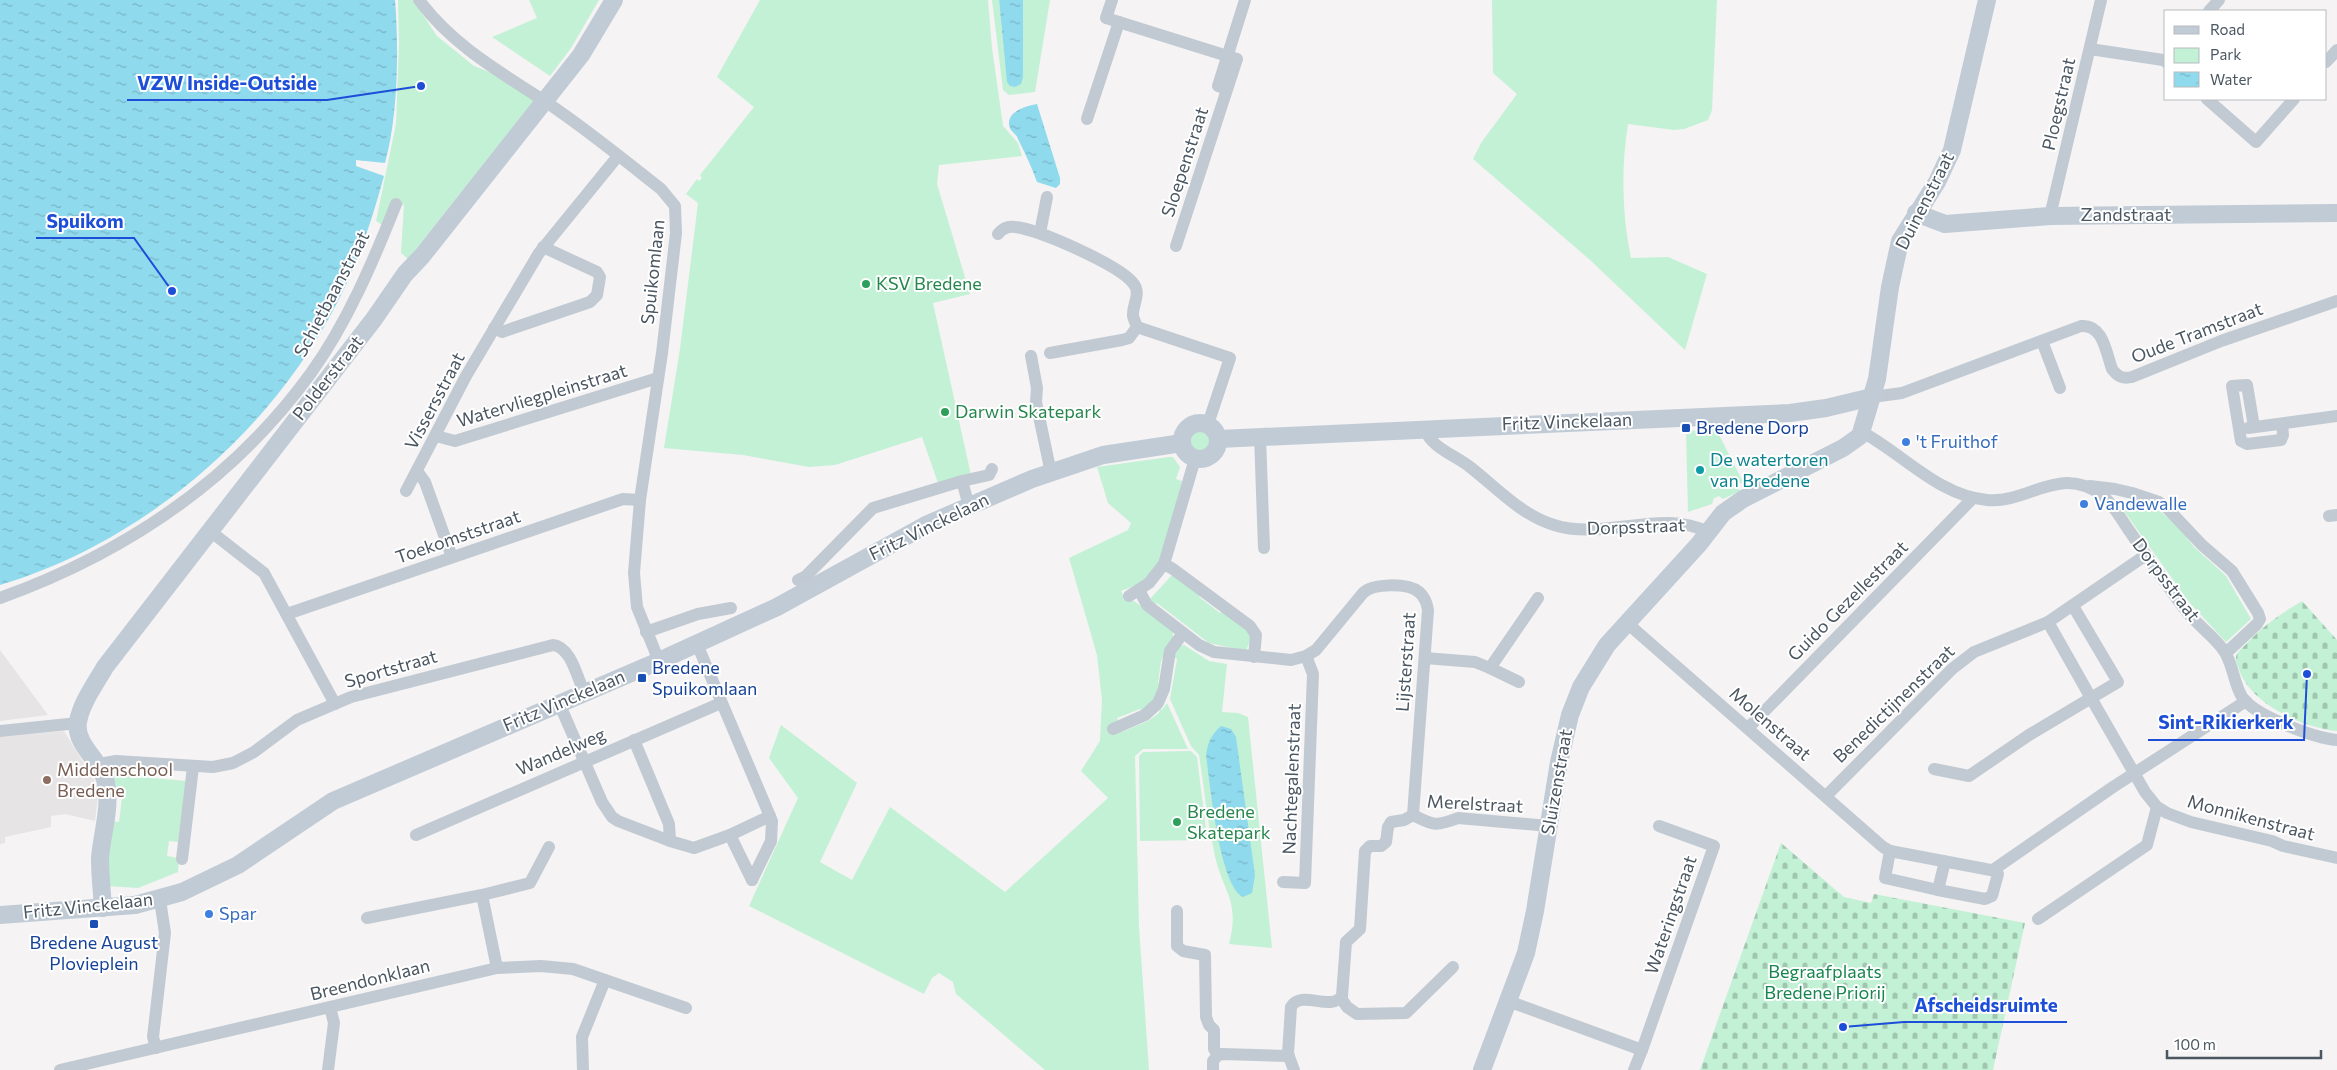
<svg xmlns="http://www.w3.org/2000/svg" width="2337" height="1070" font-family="Commissioner,sans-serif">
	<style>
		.education { fill: #e6e4e5 }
		.green { fill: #c3f1d5 }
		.cemetery { fill: url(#cemetery-stones) }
		.water { fill: url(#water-ripples) }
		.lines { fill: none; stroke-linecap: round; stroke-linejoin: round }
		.street { stroke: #c1cad2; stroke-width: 12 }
		.secondary { stroke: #c1cbd6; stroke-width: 18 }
		.leisure-dot { fill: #2e9e5b; stroke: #fff; stroke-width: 2 }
		.transit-dot { fill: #1a4fb4; stroke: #fff; stroke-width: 2 }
		.shop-dot { fill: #3f7fe0; stroke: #fff; stroke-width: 2 }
		.culture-dot { fill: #0f9aa8; stroke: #fff; stroke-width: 2 }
		.education-dot { fill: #8d6e63; stroke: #fff; stroke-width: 2 }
		.labels { text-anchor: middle; stroke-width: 4; stroke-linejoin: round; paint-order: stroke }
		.street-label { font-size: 18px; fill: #4a5661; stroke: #fff }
		.leisure-label { font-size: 18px; fill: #27864d; stroke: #fff; text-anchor: start }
		.transit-label { font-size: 18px; fill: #164399; stroke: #fff; text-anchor: start }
		.shop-label { font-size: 18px; fill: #366cbe; stroke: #fff; text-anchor: start }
		.culture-label { font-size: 18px; fill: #0d838f; stroke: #fff; text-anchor: start }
		.education-label { font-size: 18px; fill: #785e54; stroke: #fff; text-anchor: start }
		.park-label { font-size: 18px; fill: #17864f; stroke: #fff }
		.leader { fill: none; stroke: #1d4ed8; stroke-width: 2 }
		.callout-dot { fill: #1d4ed8; stroke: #fff; stroke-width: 2 }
		.callout-label { font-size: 19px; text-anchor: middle; font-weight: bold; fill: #1d4ed8; stroke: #fff; stroke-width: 4; stroke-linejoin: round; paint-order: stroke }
	</style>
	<defs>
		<pattern id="cemetery-stones" width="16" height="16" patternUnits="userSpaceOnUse" patternTransform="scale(1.25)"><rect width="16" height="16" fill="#c3f1d5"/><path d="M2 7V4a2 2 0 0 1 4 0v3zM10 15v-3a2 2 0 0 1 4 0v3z" fill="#a0c6b0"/></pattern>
		<pattern id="water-ripples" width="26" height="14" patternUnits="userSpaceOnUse" patternTransform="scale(1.25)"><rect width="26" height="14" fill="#90daee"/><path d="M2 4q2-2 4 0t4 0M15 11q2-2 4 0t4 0" fill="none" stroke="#78b4c4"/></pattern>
	</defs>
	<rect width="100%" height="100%" fill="#f5f3f3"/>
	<g class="education">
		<path d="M0 650 48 715 0 721Z"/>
		<path d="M64 731 99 788 95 821 65 814 51 816V827L5 837V843L0 844V737Z"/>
	</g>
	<g class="green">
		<path d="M398 0H413L437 36 474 66 497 75 535 99 408 259 401 253 404 204 398 210 390 230 376 221 396 124 399 44Z"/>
		<path d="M529 0H599L571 48 550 76 492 37 537 18Z"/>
		<path d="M760 0H988L992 48 1003 126 1018 143 1022 156 939 165 937 184 970 294 933 303 971 475 938 483 922 437 835 465 809 467 743 455 664 448 680 349 698 203 686 194 697 179 699 181 702 178 700 175 754 107 717 77Z"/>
		<path d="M992 0H999L1005 61 1023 77V0H1050L1035 92 1009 95 1003 90Z"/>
		<path d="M1492 0H1717L1712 110 1708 120 1684 129 1674 130 1628 124C1621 167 1622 215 1631 258L1668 257 1707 274 1685 350 1590 260 1473 159 1481 143 1517 94 1493 73Z"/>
		<path d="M1711 427H1715L1743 482 1737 485 1740 491 1723 499 1719 496 1714 498 1712 504 1688 512 1686 431 1710 430Z"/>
		<circle cx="1201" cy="441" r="10"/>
		<path d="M1169 457H1173L1180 467 1176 479 1182 481C1175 509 1169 561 1145 579 1138 585 1129 588 1121 591L1125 600 1134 601 1173 630V640L1161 661 1158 683 1161 685 1158 695 1142 711 1140 709 1117 718 1122 732 1148 721 1159 713 1160 708 1162 710 1167 703 1188 749H1143L1135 756 1139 927 1149 1070H1045L956 994 953 982 939 973 932 978 924 994 749 906 798 798 769 758 781 725 857 783 820 862 852 880 890 807 1005 892 1108 798 1081 771 1100 741 1102 700 1097 655 1069 558 1128 530 1131 523 1108 503 1097 467Z"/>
		<path d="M2137 500 2161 512 2177 525 2194 547 2226 576 2251 619 2226 642 2189 602 2124 511 2126 503Z"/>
		<path d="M1173 574 1201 594 1199 597 1220 613 1223 610 1252 635 1246 651 1209 643 1157 603 1154 605 1149 600Z"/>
		<path d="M1184 645 1209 661 1227 664 1222 712 1238 713 1248 717 1272 948 1229 944C1241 898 1221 891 1214 851 1207 819 1204 787 1199 755L1191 746 1170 699 1177 659 1174 657 1180 646Z"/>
		<path d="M1191 751 1197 757 1207 838 1205 840 1140 841 1139 756 1143 752Z"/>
		<path d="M118 766V775L186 781 178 842 169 841 167 856 179 858 178 872 138 888 107 886 110 821 119 822 122 798 114 796 109 771Z"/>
	</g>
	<g class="cemetery">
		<path d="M2302 601 2337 640V731C2304 728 2253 705 2240 672 2238 666 2234 660 2237 654 2239 650 2245 646 2248 642 2267 623 2279 615 2302 601Z"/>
		<path d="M1781 843 1844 897 1871 903 1874 894 2025 923 1993 1070H1700Z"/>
	</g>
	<g class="water">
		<path d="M0 0H395C399 48 398 117 385 163L356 160V166L384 176C372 220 358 263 337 303 270 434 141 543 0 585Z"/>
		<path d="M999 0H1023V77L1021 84 1015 87 1010 86 1007 82Z"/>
		<path d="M1037 104 1060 178V184L1056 188 1037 182C1032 168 1025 153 1018 139 1017 135 1013 133 1011 130 1002 113 1025 106 1037 104Z"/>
		<path d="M1221 726 1231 729 1236 737 1255 875 1252 893 1243 897C1219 885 1210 783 1206 755 1208 742 1211 735 1221 726Z"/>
	</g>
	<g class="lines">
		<g class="street">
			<path d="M419 0C452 45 500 72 546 102 585 128 623 159 661 189L675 206 676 233 662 353 640 500 634 573 637 607 659 661"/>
			<path d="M1112 0 1106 18 1237 59 1176 246"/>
			<path d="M2209 11 2219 0"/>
			<path d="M2090 49 2163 60 2166 62"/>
			<path d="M2326 62 2337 50"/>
			<path d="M1227 89 1218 86 1245 0"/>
			<path d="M2207 99 2256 142 2294 99"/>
			<path d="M1087 119 1119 22"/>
			<path d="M2050 216 2101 0"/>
			<path d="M1040 233 1047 197"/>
			<path d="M998 234C1002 229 1008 226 1015 227 1038 229 1119 265 1133 283 1142 293 1132 305 1133 316 1134 320 1136 324 1137 327L1129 338 1122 340 1050 353"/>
			<path d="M1137 327 1230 358 1208 424"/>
			<path d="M494 328 502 332 590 302 597 295 600 277 597 272 543 247"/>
			<path d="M2042 341 2060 388"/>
			<path d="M1031 356 1037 388 1036 402 1051 473"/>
			<path d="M1872 397 1902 393 2081 326C2103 324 2106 352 2112 369 2118 377 2123 379 2132 377L2221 341 2337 301"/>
			<path d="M2254 427 2247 385 2232 386 2241 441 2247 444 2281 440 2283 435 2282 424"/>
			<path d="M2248 428 2337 416"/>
			<path d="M1425 429C1431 448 1455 455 1470 467 1497 488 1521 515 1554 525 1605 541 1661 508 1708 532"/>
			<path d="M1862 432C1903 454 1939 496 1987 500 2029 504 2060 463 2103 496 2113 504 2121 519 2128 529 2146 555 2164 581 2183 607 2194 622 2210 633 2222 648 2233 661 2233 682 2242 697 2255 716 2314 738 2337 740"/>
			<path d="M436 436 455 441 658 378"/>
			<path d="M1260 436 1264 548"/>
			<path d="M417 471 425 482 452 557"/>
			<path d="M962 481 989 475 992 469"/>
			<path d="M2090 486 2115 489 2132 493 2159 502 2167 508 2202 545 2232 571 2258 613 2260 619 2257 624 2226 653"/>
			<path d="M406 491 466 376 539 253 618 156"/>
			<path d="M2329 516 2337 515"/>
			<path d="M210 531 264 573 335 704"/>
			<path d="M1164 564 1173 569 1250 626 1256 635 1254 657"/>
			<path d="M798 580 806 576 873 508 962 481 969 506"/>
			<path d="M1139 590 1147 605 1199 645 1214 652 1291 660 1306 656 1316 650 1363 593C1373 583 1408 583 1419 592 1425 597 1427 603 1428 610L1413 815"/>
			<path d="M1129 596 1149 583 1164 564 1195 459"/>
			<path d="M0 598C125 553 232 482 311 373 347 323 373 262 396 204"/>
			<path d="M287 614 623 499 640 500"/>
			<path d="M2048 622 2091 698 2118 682 2073 606"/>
			<path d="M1627 623 1883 847 1890 851 1996 871 1998 874 1992 896 1985 899 1938 890 1945 861"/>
			<path d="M646 632 698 614 731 608"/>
			<path d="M697 644 772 821 771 841 752 880"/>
			<path d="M1425 658 1475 662 1490 668"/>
			<path d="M1519 682 1490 668 1538 598"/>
			<path d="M559 703 602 802 612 817 618 821 670 841"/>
			<path d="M1748 728 1973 498"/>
			<path d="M1113 729 1145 715 1158 703 1164 689 1170 651 1183 633"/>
			<path d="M0 731 78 723"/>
			<path d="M634 740 669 824 670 841 694 848 730 835"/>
			<path d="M99 764 116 761 213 767 233 763 254 752 297 720 351 697 553 645C571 647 577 677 584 692"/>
			<path d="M1934 769 1969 776 2029 735 2091 698 2145 792 2157 807 2167 813 2191 822 2272 841 2283 846 2337 858"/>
			<path d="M1826 796 1952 669 1974 652 2048 622 2146 555"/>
			<path d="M416 835 721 703"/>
			<path d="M1890 851 1885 878 1938 890"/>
			<path d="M182 859 193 767"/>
			<path d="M1993 870 2113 787 2246 701"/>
			<path d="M752 880 730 835 770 816"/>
			<path d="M1283 882 1305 883 1313 674 1306 656"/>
			<path d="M482 895 497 968"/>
			<path d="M1177 911V946L1183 951 1205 955 1206 1017 1209 1025 1214 1030V1049L1218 1055"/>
			<path d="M367 918 482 895 530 883 549 847"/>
			<path d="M2038 919 2147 845 2157 807"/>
			<path d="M1341 998 1347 1007 1357 1014 1406 1013 1453 967"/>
			<path d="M1508 1001 1642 1050 1634 1070"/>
			<path d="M156 1048 153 1037 165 933 160 900"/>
			<path d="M1642 1050 1714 846 1659 826"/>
			<path d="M60 1070 497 968 541 966 573 969 686 1008"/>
			<path d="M328 1070 334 1023 330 1007"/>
			<path d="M583 1070 582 1037 605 980"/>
			<path d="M1213 1070V1061L1218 1055 1223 1054 1289 1056"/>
			<path d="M1294 1070 1288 1054 1291 1007C1301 989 1330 1012 1342 996L1346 942 1360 929 1365 851 1370 846H1381L1386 842 1388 827 1391 822 1404 820 1413 815C1433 825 1435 827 1458 818L1549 826"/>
		</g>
		<g class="secondary">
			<path d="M1916 213 1945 224 2050 216 2337 213"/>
			<circle cx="1200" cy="441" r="18"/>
			<path d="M1219 439 1790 413 1826 408 1872 397"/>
			<path d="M103 908C102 892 100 875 100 858 102 833 111 808 106 783 102 761 74 745 78 722 81 703 96 683 105 667L374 319 405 274 422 256 581 55 614 0"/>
			<path d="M0 915 135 905 182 892 238 865 333 801 659 661 777 607 928 524 1032 479 1103 455 1182 443"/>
			<path d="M1482 1070 1526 953 1535 911 1559 762 1570 715 1581 687 1607 645 1699 544 1723 513 1743 499 1843 448 1860 436 1877 379 1890 287 1900 241 1937 182 1952 150 1987 0"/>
		</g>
	</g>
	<g class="leisure-dot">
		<circle cx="866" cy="284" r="5"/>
		<circle cx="945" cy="412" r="5"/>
		<circle cx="1177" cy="822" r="5"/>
	</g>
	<g class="transit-dot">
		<rect x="1681" y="423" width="10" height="10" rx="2.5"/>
		<rect x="637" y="673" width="10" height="10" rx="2.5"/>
		<rect x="89" y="919" width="10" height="10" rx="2.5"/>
	</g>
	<g class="shop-dot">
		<circle cx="1906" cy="442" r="5"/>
		<circle cx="2084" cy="504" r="5"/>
		<circle cx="209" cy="914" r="5"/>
	</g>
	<circle class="culture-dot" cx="1700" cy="470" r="5"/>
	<circle class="education-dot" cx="47" cy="780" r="5"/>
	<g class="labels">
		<g class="street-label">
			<text transform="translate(2059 104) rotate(-77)" y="6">Ploegstraat</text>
			<text transform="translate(1185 162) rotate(-72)" y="6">Sloepenstraat</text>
			<text transform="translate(1925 201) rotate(-63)" y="6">Duinenstraat</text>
			<text x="2126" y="221">Zandstraat</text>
			<text transform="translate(653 272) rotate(-84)" y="6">Spuikomlaan</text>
			<text transform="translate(332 294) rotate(-62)" y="6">Schietbaanstraat</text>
			<text transform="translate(2197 333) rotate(-21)" y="6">Oude Tramstraat</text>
			<text transform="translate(328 378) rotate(-52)" y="6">Polderstraat</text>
			<text transform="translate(542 396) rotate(-17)" y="6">Watervliegpleinstraat</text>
			<text transform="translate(435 401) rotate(-62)" y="6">Vissersstraat</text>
			<text transform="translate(1567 422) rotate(-2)" y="6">Fritz Vinckelaan</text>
			<text transform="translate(929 527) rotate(-26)" y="6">Fritz Vinckelaan</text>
			<text transform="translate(1636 527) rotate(-2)" y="6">Dorpsstraat</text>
			<text transform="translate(458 537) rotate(-19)" y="6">Toekomststraat</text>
			<text transform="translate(2166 580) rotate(53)" y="6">Dorpsstraat</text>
			<text transform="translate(1848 601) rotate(-45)" y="6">Guido Gezellestraat</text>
			<text transform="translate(1406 662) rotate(-86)" y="6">Lijsterstraat</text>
			<text transform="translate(391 669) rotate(-16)" y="6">Sportstraat</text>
			<text transform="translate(564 701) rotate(-23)" y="6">Fritz Vinckelaan</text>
			<text transform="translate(1894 704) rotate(-44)" y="6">Benedictijnenstraat</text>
			<text transform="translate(1770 724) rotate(41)" y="6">Molenstraat</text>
			<text transform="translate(561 752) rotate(-23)" y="6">Wandelweg</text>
			<text transform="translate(1292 779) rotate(-88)" y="6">Nachtegalenstraat</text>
			<text transform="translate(1557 782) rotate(-80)" y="6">Sluizenstraat</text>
			<text transform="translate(1475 804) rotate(3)" y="6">Merelstraat</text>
			<text transform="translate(2251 818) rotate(15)" y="6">Monnikenstraat</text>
			<text transform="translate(88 906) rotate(-6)" y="6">Fritz Vinckelaan</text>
			<text transform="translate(1671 915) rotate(-71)" y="6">Wateringstraat</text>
			<text transform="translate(370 980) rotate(-14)" y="6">Breendonklaan</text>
		</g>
		<g class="leisure-label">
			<text x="876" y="290">KSV Bredene</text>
			<text x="955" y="418">Darwin Skatepark</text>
			<text x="1187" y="818">Bredene<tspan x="1187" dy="21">Skatepark</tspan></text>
		</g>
		<g class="transit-label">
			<text x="1696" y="434">Bredene Dorp</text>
			<text x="652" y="674">Bredene<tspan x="652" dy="21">Spuikomlaan</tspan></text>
			<text x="94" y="949" text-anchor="middle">Bredene August<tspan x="94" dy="21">Plovieplein</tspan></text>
		</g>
		<g class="shop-label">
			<text x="1916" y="448">'t Fruithof</text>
			<text x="2094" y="510">Vandewalle</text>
			<text x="219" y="920">Spar</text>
		</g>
		<g class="culture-label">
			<text x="1710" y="466">De watertoren<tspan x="1710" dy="21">van Bredene</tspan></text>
		</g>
		<g class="education-label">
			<text x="57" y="776">Middenschool<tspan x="57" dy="21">Bredene</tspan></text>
		</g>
		<g class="park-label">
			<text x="1825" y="978">Begraafplaats<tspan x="1825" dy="21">Bredene Priorij</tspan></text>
		</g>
	</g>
	<path class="leader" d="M421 86L327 100H127M172 291L134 238H36M2307 674L2304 740H2148M1843 1027L1904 1022H2067"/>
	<g class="callout-dot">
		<circle cx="421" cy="86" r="5"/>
		<circle cx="172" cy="291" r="5"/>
		<circle cx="2307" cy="674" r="5"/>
		<circle cx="1843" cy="1027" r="5"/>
	</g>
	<g class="callout-label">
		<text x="227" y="90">VZW Inside-Outside</text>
		<text x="85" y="228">Spuikom</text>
		<text x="2226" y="729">Sint-Rikierkerk</text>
		<text x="1986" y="1012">Afscheidsruimte</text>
	</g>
	<rect x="2164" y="10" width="162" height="90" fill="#ffffff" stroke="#b7bbc0"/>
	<rect x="2174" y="26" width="25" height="8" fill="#c1cbd6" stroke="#b7bbc0"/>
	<text x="2210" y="35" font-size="15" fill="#4a5661">Road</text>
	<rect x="2174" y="48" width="25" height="15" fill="#c3f1d5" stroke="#b7bbc0"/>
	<text x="2210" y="60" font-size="15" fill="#4a5661">Park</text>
	<rect x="2174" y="72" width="25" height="15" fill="url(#water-ripples)" stroke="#b7bbc0"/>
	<text x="2210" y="85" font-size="15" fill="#4a5661">Water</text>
	<path d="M2167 1050v8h154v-8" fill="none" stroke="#4a5661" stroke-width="2.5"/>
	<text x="2174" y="1050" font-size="15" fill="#4a5661" stroke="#ffffff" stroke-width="4" paint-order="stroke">100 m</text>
</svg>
